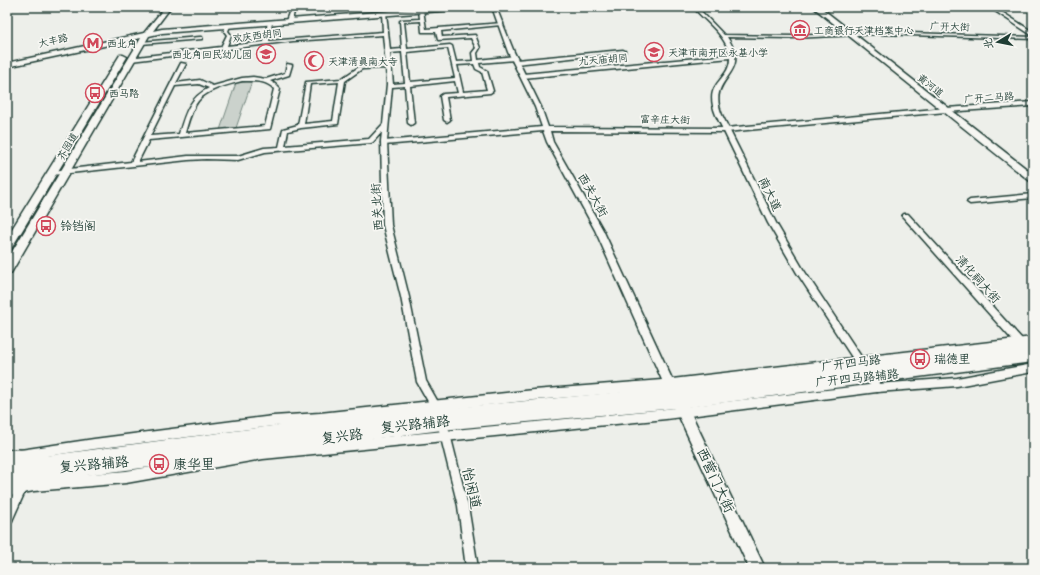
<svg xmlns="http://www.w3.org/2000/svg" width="1040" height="575" font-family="'Patrick Hand','LXGW WenKai TC',sans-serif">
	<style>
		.green { fill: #cbd2cc; stroke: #758880 }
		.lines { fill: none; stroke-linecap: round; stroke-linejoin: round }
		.minor-casing { stroke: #1f3d34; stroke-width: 3 }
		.tertiary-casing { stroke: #1f3d34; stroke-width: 3 }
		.secondary-casing { stroke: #1f3d34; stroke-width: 3 }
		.primary-casing { stroke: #1f3d34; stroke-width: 3 }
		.minor { fill: #f6f6f2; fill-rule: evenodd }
		.tertiary { fill: #f6f6f2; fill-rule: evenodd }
		.secondary { fill: #f6f6f2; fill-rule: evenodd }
		.primary { fill: #f6f6f2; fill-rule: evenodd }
		.labels { text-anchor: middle; stroke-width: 3.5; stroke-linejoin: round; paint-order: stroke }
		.far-street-label { font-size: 10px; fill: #1f3d34; stroke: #f6f6f2 }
		.far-poi-label { font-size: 10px; fill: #1f3d34; stroke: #f6f6f2; text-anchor: start }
		.street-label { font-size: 12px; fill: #1f3d34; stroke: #f6f6f2 }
		.poi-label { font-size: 12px; fill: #1f3d34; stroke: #f6f6f2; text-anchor: start }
		.near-street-label { font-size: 14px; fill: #1f3d34; stroke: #f6f6f2 }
		.near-poi-label { font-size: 14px; fill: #1f3d34; stroke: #f6f6f2; text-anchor: start }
	</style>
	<rect width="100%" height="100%" fill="#edefea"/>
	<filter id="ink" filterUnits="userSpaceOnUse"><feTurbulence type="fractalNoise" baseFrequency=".025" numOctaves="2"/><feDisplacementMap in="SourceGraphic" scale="8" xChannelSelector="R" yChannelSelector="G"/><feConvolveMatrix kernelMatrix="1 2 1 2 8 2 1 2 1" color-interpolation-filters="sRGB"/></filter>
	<g filter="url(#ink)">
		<path class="green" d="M252 81 236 128 220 130 236 83Z"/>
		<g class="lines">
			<g class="minor-casing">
				<g id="minor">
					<path d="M693 7H697L724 35 793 36 879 32 1033 37V39L879 34 793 38 727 37C754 77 705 75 722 115L776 223 803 269 880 385 882 388 880 391 877 392 874 391 797 273 768 223 716 115C702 81 730 82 730 58L523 78 520 76 523 74 730 55C725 34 706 22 693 7Z"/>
					<path d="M421 9 423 10 426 29 503 23V24L501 25 441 31 442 37 475 35 480 48 477 53 478 60 515 56 518 58 515 60 479 63 480 67 487 71 493 91 490 93 446 97 450 120 447 122 444 120 440 96 443 94 458 93 455 81 410 86 414 123 411 125 408 123 405 86 392 87 387 141 391 225 409 297 426 381 442 409 440 412 437 413 434 412 417 382 401 297 383 225 381 141 382 132 373 142 371 143 265 152 238 160 206 159 188 160 52 175 49 173 52 171 131 162 181 63 186 64 176 83 200 80 213 86 242 78 253 77 266 79 285 73 287 64 292 65 289 75 270 81 275 84 280 89 270 129 149 140 138 162 188 156H238L264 148 279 147 283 129 298 125 306 82 341 79 359 67 386 65 383 35 293 41 131 61 129 60V58L221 47 227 35 224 31 226 26 228 25 230 26 228 31 231 35 227 46 264 42 268 22 270 21 272 22 269 41 383 32 382 13 384 12 386 13 390 50 402 49 400 21 402 20 420 19 419 10ZM421 21 422 32H436L438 40 471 38 476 48 472 53 473 61 456 62 452 46 450 45 407 49 404 22ZM448 48 455 78 410 82 407 52ZM402 52 405 83 393 84 390 53ZM474 64 476 69 482 72 487 90 463 92 457 65ZM386 68 387 84 383 124 369 139 285 146 288 131 301 128 338 124 345 81 362 69ZM242 81C254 81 266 80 274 89L265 126 185 133C188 123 191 110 198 101 208 89 227 85 242 81ZM339 82 333 121 304 124 310 84ZM199 84 209 88C189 98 185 114 179 134L150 136 175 86Z"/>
					<path d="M200 37H202V39L141 44 139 43 141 42Z"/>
					<path d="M623 50 625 51V52L516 64 513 62 516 60Z"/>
					<path d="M1033 194V198L970 204 967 202 970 200Z"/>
					<path d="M904 214H908L1033 351V361L1030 360 904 218 902 216Z"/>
					<path d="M444 426 447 427 449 430 468 506 478 568H466L458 506 439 430 441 427Z"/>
					<path d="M22 482 26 483 27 487 11 523 7 525V507L18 483Z"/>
				</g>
			</g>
			<g class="tertiary-casing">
				<g id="tertiary">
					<path d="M291 7H295L292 21 289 23 286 21Z"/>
					<path d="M492 7H496L514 52 541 107 548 127 726 128 946 108 1033 102V106L946 112 726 132 550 131 553 142 603 230 672 379 1033 337V345L676 388 675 391 671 392 667 391 666 389 534 400 320 423 273 426 94 449 7 462V452L94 439 273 416 320 413 534 390 662 380 595 230 547 142 543 131 384 145 381 143 384 141 542 127 535 107 508 52Z"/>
					<path d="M989 7H994L1033 32V36Z"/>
					<path d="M1033 364V372L957 386 877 392 666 419 263 459 126 483 34 491 7 496V484L34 479 126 471 263 449 666 409 877 384 957 378Z"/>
				</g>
			</g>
			<g class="secondary-casing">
				<path id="secondary" d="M1033 344V362L688 407 765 568H749L675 408 442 430 55 479 7 487V462H9L7 461V451C18 447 35 452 45 456L303 422 674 387Z"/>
			</g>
			<g class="primary-casing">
				<g id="primary">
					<path d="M165 7H171L153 31 162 29 441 7H469L466 9 162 33 149 36 11 273 7 274V260L141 38 7 67V63L144 33Z"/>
					<path d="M813 7H820L1033 174V182L1030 181Z"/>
					<path d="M120 55H123L127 57 11 249 7 250V237Z"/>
				</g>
			</g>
			<use href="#minor" class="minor"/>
			<use href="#tertiary" class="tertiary"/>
			<use href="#secondary" class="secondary"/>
			<use href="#primary" class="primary"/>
		</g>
	</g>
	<defs>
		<g id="museum-ring" transform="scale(1)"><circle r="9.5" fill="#f6f6f2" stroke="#d1495b" stroke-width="1.5"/><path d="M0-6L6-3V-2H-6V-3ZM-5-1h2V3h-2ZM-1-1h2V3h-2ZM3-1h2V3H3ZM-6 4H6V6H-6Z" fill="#d1495b"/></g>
		<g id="metro-ring" transform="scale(1)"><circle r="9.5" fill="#f6f6f2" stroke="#d1495b" stroke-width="1.5"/><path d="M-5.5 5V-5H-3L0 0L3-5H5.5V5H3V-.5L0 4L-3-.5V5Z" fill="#d1495b"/></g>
		<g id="school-ring" transform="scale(1)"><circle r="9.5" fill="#f6f6f2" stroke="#d1495b" stroke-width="1.5"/><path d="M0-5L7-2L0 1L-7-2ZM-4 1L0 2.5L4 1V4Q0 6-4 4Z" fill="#d1495b"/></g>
		<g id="mosque-ring" transform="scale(1)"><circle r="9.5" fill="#f6f6f2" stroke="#d1495b" stroke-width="1.5"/><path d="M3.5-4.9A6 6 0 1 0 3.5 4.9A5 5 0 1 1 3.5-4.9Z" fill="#d1495b"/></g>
		<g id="bus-ring" transform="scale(1)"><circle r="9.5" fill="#f6f6f2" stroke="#d1495b" stroke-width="1.5"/><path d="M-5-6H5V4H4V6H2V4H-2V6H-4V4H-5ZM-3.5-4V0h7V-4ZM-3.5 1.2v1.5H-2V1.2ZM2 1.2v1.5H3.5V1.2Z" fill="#d1495b"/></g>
	</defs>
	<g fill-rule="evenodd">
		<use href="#museum-ring" x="800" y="30"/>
		<use href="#metro-ring" x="93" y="43"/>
		<use href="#school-ring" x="654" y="52"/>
		<use href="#school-ring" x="266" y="54"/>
		<use href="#mosque-ring" x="314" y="61"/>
		<use href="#bus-ring" x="95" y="93"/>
		<use href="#bus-ring" x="46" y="226"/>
		<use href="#bus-ring" x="920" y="359"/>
		<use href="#bus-ring" x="159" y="464"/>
	</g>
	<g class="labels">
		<g class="far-street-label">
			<text transform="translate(950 26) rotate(2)" y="4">广开大街</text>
			<text transform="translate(257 35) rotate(-7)" y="4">欢庆西胡同</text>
			<text transform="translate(53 40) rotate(-13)" y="4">大丰路</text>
			<text transform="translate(603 59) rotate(-5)" y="4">九天庙胡同</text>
			<text transform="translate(931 85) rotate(39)" y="4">黄河道</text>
			<text transform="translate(989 97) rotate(-4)" y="4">广开二马路</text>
			<text transform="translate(665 119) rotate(1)" y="4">富辛庄大街</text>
			<text transform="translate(67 146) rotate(-59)" y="4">芥园道</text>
		</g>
		<g class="far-poi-label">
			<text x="814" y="34">工商银行天津档案中心</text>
			<text x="107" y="47">西北角</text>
			<text x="668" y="56">天津市南开区永基小学</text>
			<text x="252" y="58" text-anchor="end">西北角回民幼儿园</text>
			<text x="328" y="65">天津清真南大寺</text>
			<text x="109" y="97">西马路</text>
		</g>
		<g class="street-label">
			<text transform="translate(770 194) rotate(64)" y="4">南大道</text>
			<text transform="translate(593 195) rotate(61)" y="4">西关大街</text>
			<text transform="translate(377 207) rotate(-94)" y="4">西关北街</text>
			<text transform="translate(978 279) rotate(48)" y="4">清化祠大街</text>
			<text transform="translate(851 363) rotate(-7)" y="4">广开四马路</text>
			<text transform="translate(857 378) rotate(-6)" y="4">广开四马路辅路</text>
		</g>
		<g class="poi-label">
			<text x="60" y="230">铃铛阁</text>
			<text x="934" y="363">瑞德里</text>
		</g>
		<g class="near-street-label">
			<text transform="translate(415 424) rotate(-6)" y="5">复兴路辅路</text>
			<text transform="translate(342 436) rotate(-7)" y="5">复兴路</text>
			<text transform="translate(94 464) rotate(-5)" y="5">复兴路辅路</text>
			<text transform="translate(716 480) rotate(65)" y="5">西营门大街</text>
			<text transform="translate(472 488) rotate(77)" y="5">怡闲道</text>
		</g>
		<g class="near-poi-label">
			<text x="173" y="469">康华里</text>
		</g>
	</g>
	<rect width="1040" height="575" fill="none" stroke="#f6f6f2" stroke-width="24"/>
	<rect x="12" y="12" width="1016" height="551" fill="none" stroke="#1f3d34" stroke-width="1.5" filter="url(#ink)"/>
	<g transform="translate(998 42) rotate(260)" stroke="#f6f6f2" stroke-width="3" paint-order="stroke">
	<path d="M0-3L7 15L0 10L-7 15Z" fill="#1f3d34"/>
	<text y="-6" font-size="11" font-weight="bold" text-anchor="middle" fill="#1f3d34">北</text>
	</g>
</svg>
